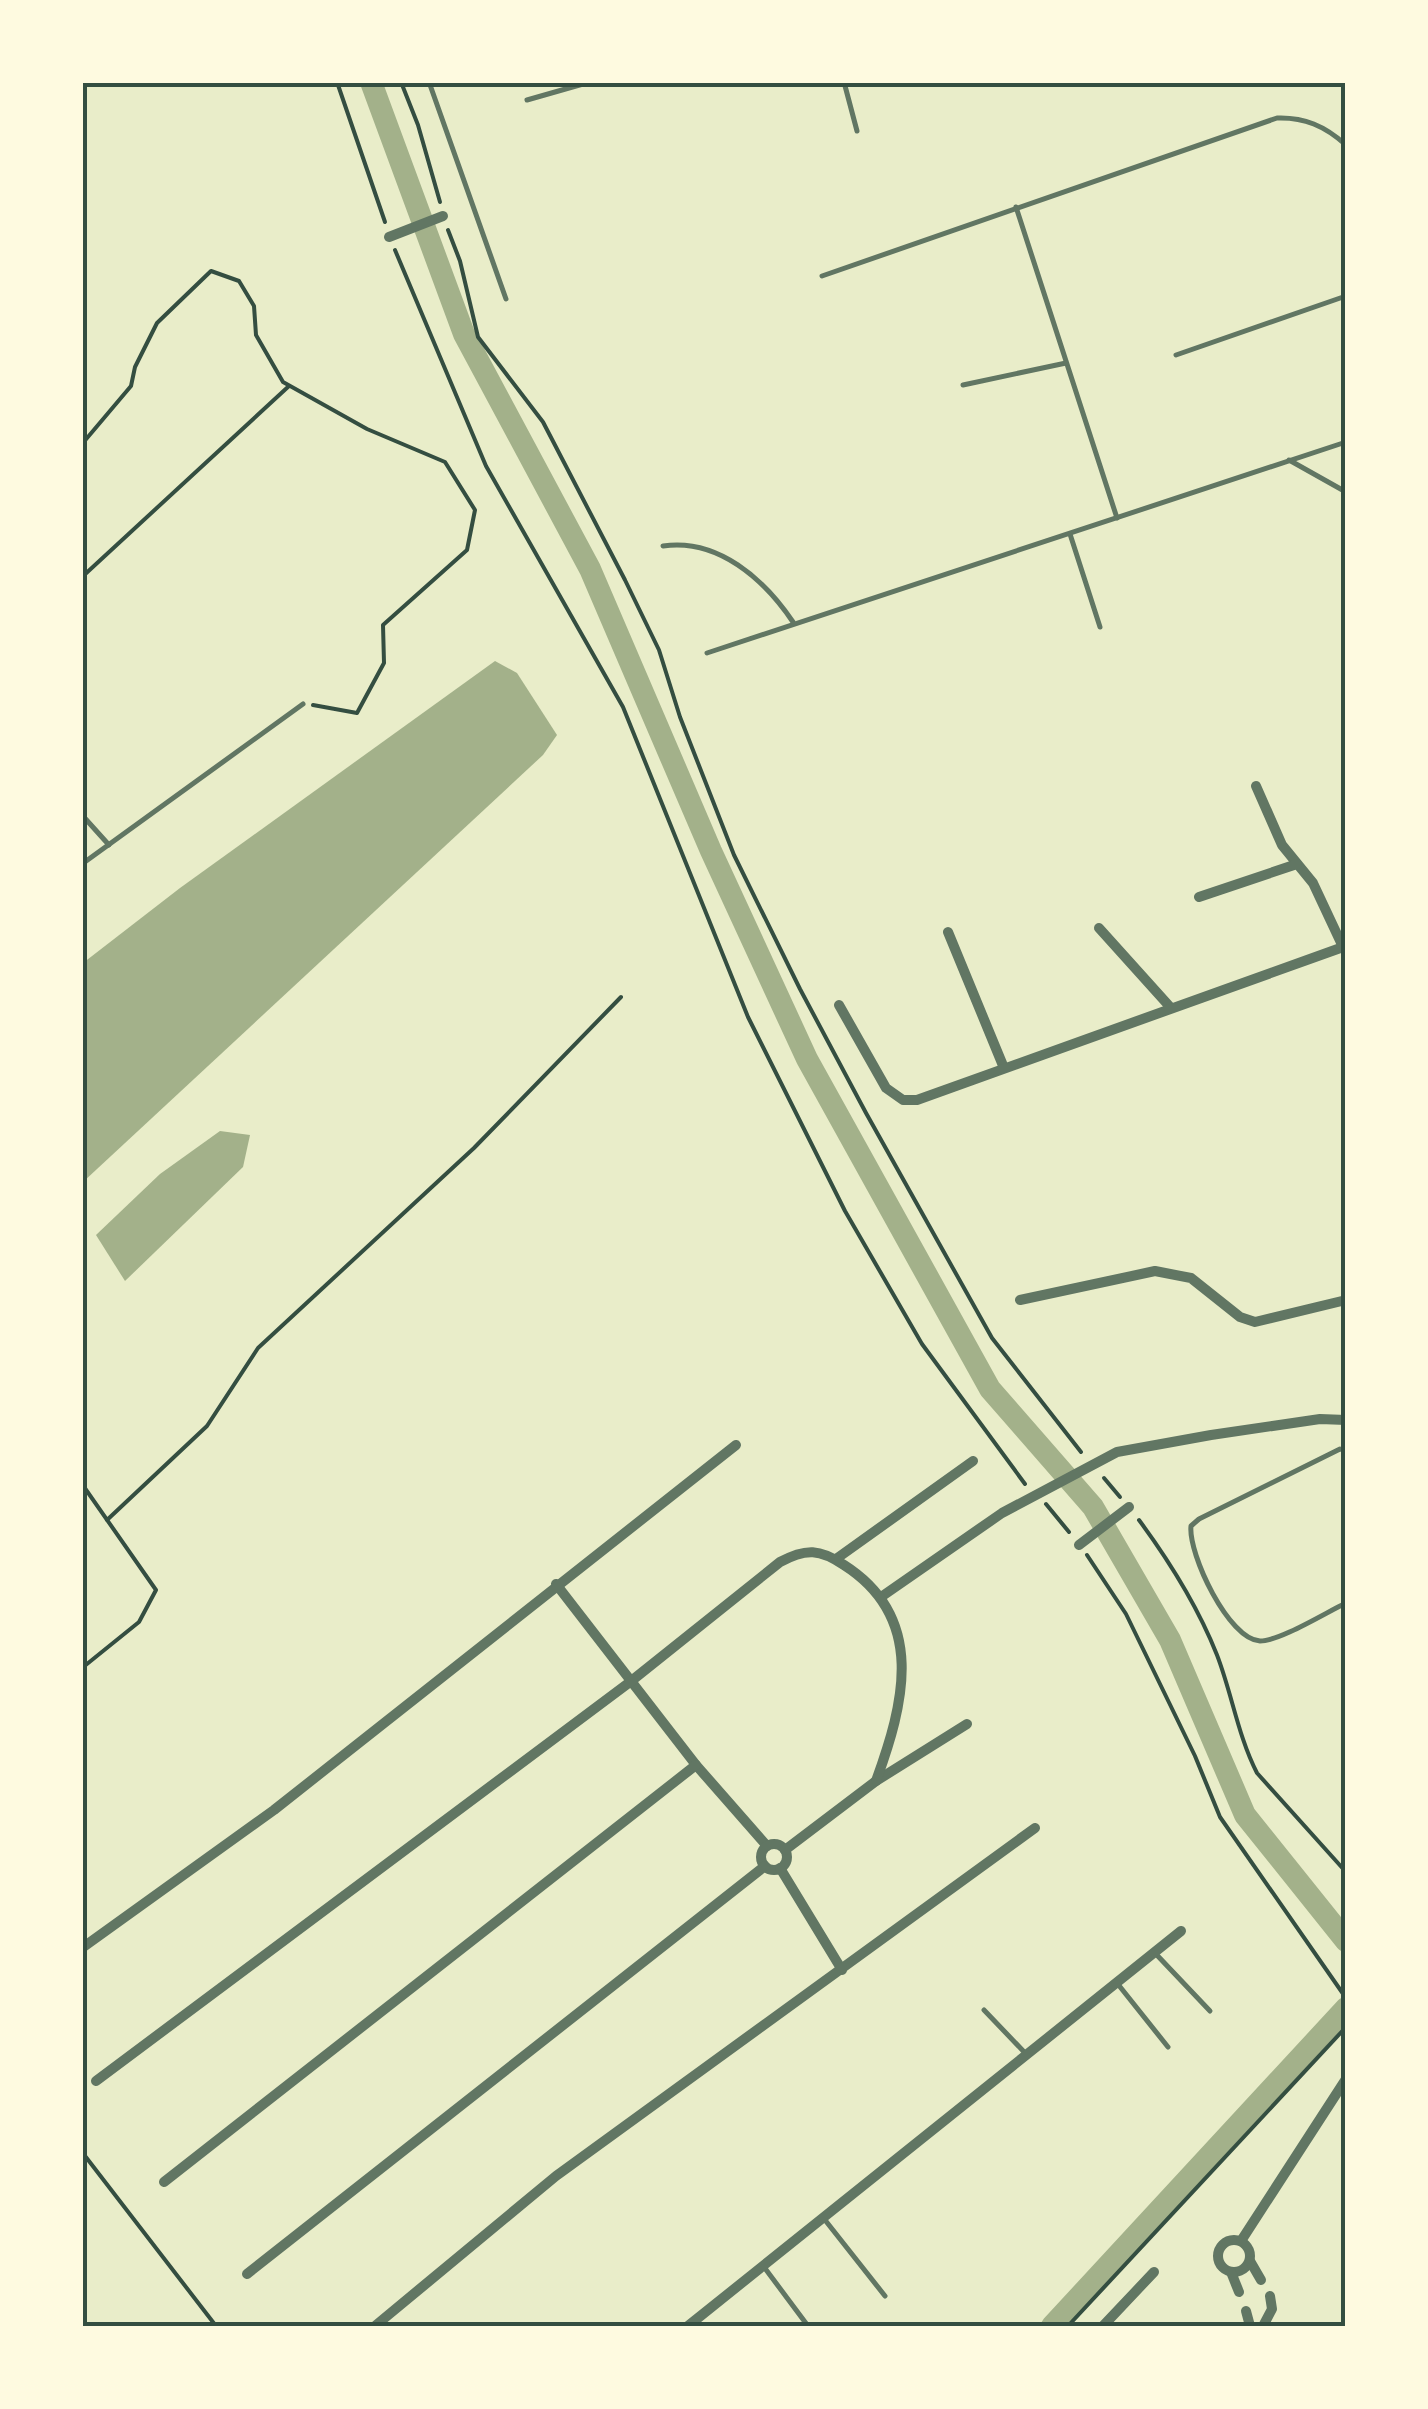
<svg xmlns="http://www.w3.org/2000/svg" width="1428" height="2409" font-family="'Alegreya Sans',sans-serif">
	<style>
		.water { fill: #a3b18a }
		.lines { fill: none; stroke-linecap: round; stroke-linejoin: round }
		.canal { stroke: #a3b18a; stroke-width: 22 }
		.path { stroke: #344e41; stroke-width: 4 }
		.service { stroke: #617663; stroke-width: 5 }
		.minor { stroke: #617663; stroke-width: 10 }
		.neatline { fill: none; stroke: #344e41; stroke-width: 4 }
	</style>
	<rect width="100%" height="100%" fill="#e9edc9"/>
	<g class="water">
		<path d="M495 661 517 673 557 735 543 755 83 1182V963L180 888Z"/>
		<path d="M220 1131 250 1135 243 1167 125 1281 96 1235 160 1174Z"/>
	</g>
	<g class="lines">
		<g class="canal">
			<path d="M371 82 464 334 590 569 711 851 807 1059 990 1389 1093 1507 1170 1640 1245 1815 1346 1941"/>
			<path d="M1052 2326 1346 2008"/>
		</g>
		<g class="path">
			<path d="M337 82 385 222"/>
			<path d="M401 82 418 125 440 202"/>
			<path d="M448 230 460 261 478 337 543 422 625 580 659 650 680 717 734 855 800 989 866 1113 992 1338 1081 1452"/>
			<path d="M395 250 486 466 623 707 748 1017 845 1211 922 1344 1025 1484"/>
			<path d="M82 444 131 386 135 367 157 323 211 271 239 281 254 306 256 335 283 382 367 429 445 462 475 510 467 550 383 625 384 663 357 713 313 705"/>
			<path d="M82 577 289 386"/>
			<path d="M1104 1478 1120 1497"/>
			<path d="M82 1484 156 1590 139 1622 82 1668"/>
			<path d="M1046 1504 1069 1532"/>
			<path d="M107 1520 207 1426 258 1348 474 1148 621 997"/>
			<path d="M1139 1520C1170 1562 1198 1607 1217 1655 1232 1694 1238 1736 1257 1773L1346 1872"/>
			<path d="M1087 1555 1126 1614 1195 1756 1220 1817 1346 1998"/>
			<path d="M82 2152 216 2326"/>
			<path d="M1068 2326 1346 2027"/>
		</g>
		<g class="service">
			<path d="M429 82 506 299"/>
			<path d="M844 82 857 131"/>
			<path d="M527 100 590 82"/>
			<path d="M1016 207 1117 518"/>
			<path d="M822 276 1277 118C1304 117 1325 126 1346 145"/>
			<path d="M1176 355 1346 296"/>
			<path d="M963 385 1066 363"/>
			<path d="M1289 460 1346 492"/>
			<path d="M1070 534 1100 627"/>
			<path d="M663 546C718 538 764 579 793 622"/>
			<path d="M707 653 1346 442"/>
			<path d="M82 815 109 845"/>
			<path d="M82 864 303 704"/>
			<path d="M1346 1451 1340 1449 1199 1519 1191 1526C1188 1554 1229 1640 1260 1641 1280 1641 1325 1613 1346 1603"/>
			<path d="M1154 1952 1210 2011"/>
			<path d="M1117 1983 1168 2047"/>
			<path d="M984 2010 1027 2055"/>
			<path d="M825 2220 885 2296"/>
			<path d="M764 2267 808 2326"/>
		</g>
		<g class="minor">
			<path d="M389 237 443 216"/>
			<path d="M1256 786 1282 845 1313 883 1343 947"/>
			<path d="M1199 897 1297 864"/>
			<path d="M1099 928 1171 1008"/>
			<path d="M948 932 1004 1068"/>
			<path d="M839 1005 886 1088 903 1100H917L1346 946"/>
			<path d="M1020 1300 1155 1271 1191 1278 1240 1317 1255 1322 1346 1300"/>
			<path d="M1079 1545 1129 1507"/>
			<path d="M836 1559 973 1461"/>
			<path d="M556 1584 696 1765 767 1846"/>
			<path d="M881 1597 1002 1513 1117 1452 1211 1435 1320 1419 1346 1420"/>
			<circle cx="774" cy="1857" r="13"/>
			<path d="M785 1850 876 1781 967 1724"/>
			<path d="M780 1868 842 1970"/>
			<path d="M82 1948 274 1810 736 1445"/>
			<path d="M96 2081 630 1682 780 1562C806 1548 820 1549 844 1565 927 1618 904 1704 876 1781"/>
			<path d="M164 2182 696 1765"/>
			<circle cx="1234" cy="2256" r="16"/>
			<path d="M1241 2241 1346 2079"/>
			<path d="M1250 2261 1261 2280"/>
			<path d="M1231 2272 1239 2292"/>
			<path d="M247 2274 765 1866"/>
			<path d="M1246 2311 1250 2326"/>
			<path d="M375 2326 556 2176 1035 1828"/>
			<path d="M688 2326 1181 1931"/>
			<path d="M1103 2326 1154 2272"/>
			<path d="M1263 2326 1272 2309 1270 2296"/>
		</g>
	</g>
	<rect width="1428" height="2409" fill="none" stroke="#fefae0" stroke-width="170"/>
	<rect x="85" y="85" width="1258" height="2239" class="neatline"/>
</svg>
